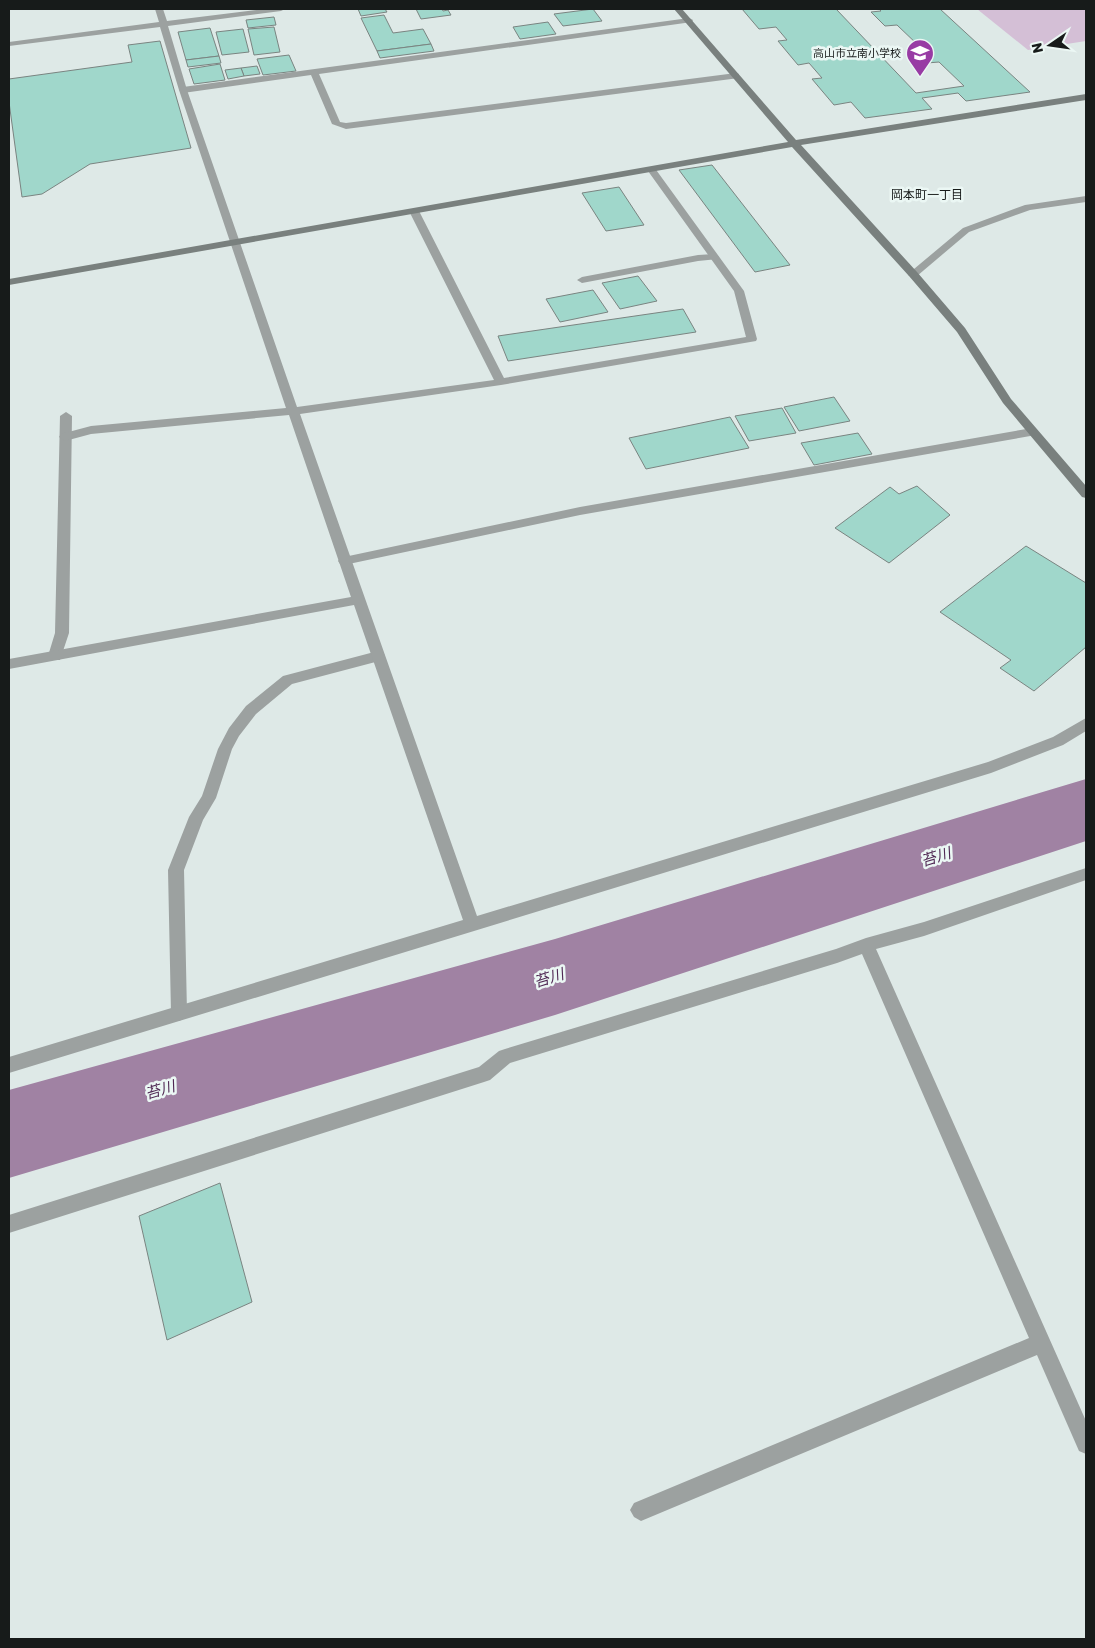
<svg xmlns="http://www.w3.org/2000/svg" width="1095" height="1648" font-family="Rubik,'Noto Sans JP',sans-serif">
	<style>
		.green { fill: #d4bfd6 }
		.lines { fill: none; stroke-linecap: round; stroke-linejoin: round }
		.river { fill: #a082a3; fill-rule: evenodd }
		.building { fill: #a0d7cb; stroke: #7a8481 }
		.lane { fill: #9ca1a0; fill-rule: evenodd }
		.street { fill: #9ca1a0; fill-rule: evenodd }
		.secondary { fill: #79807e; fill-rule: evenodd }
		.labels { text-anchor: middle; stroke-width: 5; stroke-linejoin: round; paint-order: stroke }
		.far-poi-label { font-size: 11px; fill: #171b1a; stroke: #ebf7f4; text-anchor: end }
		.far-neighbourhood-label { font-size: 12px; fill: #171b1a; stroke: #ebf7f4 }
		.water-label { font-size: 15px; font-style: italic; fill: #4f2753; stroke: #ebf7f4 }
	</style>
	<rect width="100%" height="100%" fill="#dee9e7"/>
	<path class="green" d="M977 9H1086V41L1028 50Z"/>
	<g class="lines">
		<path class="river" d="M1086 779V841L555 1015 9 1178V1090L555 939Z"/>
	</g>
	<g class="building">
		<path d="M358 9H385L387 12 361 16Z"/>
		<path d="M416 9H442L443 11 448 10 451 15 421 19Z"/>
		<path d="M593 9 602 21 563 26 554 14Z"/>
		<path d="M742 9H836L916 93 964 86 939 62 927 63 911 47 919 46 897 25 885 26 871 12 881 11 879 9H940L1030 92 966 101 958 93 922 98 932 109 865 118 851 102 834 105 812 79 822 78 809 63 798 65 778 41 787 40 776 27 759 29Z"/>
		<path d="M384 15 393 33 423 29 431 44 377 51 361 18Z"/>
		<path d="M274 17 276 25 248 28 246 20Z"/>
		<path d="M548 22 556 34 520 39 513 27Z"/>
		<path d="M274 27 280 52 254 55 248 29Z"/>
		<path d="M210 28 219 56 186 60 178 32Z"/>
		<path d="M243 29 249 52 222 55 216 32Z"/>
		<path d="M160 41 191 148 90 164 42 194 22 197 9 102V79L132 62 128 45Z"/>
		<path d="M431 44 434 51 380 58 377 51Z"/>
		<path d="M289 55 296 71 263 75 257 59Z"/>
		<path d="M219 56 221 63 188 67 186 60Z"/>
		<path d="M220 64 225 80 194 84 189 69Z"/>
		<path d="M257 66 260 74 244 76 241 68Z"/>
		<path d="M241 68 244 76 228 79 225 70Z"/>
		<path d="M712 165 790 265 755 272 679 170Z"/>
		<path d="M619 187 644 225 606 231 582 193Z"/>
		<path d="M638 276 657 301 620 309 602 283Z"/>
		<path d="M593 290 608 312 560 322 546 299Z"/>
		<path d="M683 309 696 332 508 361 498 336Z"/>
		<path d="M834 397 850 421 799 431 784 407Z"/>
		<path d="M782 408 796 433 749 441 735 416Z"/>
		<path d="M730 417 749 448 646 469 629 438Z"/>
		<path d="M858 433 872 454 814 465 801 443Z"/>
		<path d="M917 486 950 515 889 563 835 528 890 487 899 494Z"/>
		<path d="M1026 546 1086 583V647L1034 691 1000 668 1011 660 940 612Z"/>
		<path d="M220 1183 252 1302 167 1340 139 1216Z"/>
	</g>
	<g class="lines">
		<g class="lane">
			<path d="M689 18 693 20 692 22 319 74 340 122 346 123 736 73 739 74V78L346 129 332 124 311 75 183 93 179 90 183 87Z"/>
			<path d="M1086 196V202L1030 210 969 232 917 276H909L908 274 963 228 1025 205Z"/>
			<path d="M714 254 719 257 718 259 698 261 582 283 577 280 582 277 698 255Z"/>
			<path d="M66 412 72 416 69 633 60 660H50L48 656 55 633 60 416Z"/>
			<path d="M1032 428 1036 429 1038 432 1036 435 580 515 344 565 340 564 338 561 340 558 344 557 580 507Z"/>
			<path d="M378 651 383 652 385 656 383 660 292 684 256 714 239 736 232 749 216 798 203 820 184 870 187 1013 185 1018 179 1021 173 1018 171 1013 168 870 189 817 202 796 218 749 229 728 246 706 283 676Z"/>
		</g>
		<g class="street">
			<path d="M155 9H163L167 21 265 9H285L281 11 168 26 187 90 297 407 494 380 409 211 411 209H417L419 211 504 378 746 337 734 291 648 171V167H654L744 291 757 339 756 341 501 385 300 414 477 916 988 762 1053 737 1086 718V731L1063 745 991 773 9 1073V1057L463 920 354 605 9 669V659L351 597 289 415 91 434 65 441 59 437 61 434 91 426 286 408 179 90 160 27 9 46V42L159 22Z"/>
			<path d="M1086 868V880L924 936 876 949 1086 1421V1454L1079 1451 1037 1355 641 1521 634 1517 630 1510 634 1503 1029 1338 862 954 837 963 510 1063 490 1080 484 1082 9 1233V1215L479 1067 499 1051 505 1049 836 949 866 938 924 922Z"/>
		</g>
		<path class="secondary" d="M674 9H682L796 140 1086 94V100L801 145 917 272 965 328 1011 399 1086 486V498L1082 497 1003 403 957 332 909 276 792 147 9 285V279L788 142Z"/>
	</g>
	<defs>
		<g id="school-pin" transform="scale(1.4375)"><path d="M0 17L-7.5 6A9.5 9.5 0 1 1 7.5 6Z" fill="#983ba4" stroke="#ebf7f4"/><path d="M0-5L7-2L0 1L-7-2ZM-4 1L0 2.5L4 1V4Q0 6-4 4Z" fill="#fff"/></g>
	</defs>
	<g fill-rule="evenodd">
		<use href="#school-pin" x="920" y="53"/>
	</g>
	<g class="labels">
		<g class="far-poi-label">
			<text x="901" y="57">高山市立南小学校</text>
		</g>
		<g class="far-neighbourhood-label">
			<text x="927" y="199">岡本町一丁目</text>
		</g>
		<g class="water-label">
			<text transform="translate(936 857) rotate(-17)" y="5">苔川</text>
			<text transform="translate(549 978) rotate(-17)" y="5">苔川</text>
			<text transform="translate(160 1090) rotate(-16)" y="5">苔川</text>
		</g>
	</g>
	<rect width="1095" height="1648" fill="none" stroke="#171b1a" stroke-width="20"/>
	<g transform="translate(1050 45) rotate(257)" stroke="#ebf7f4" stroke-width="4" paint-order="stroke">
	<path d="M0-4L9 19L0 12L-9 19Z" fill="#171b1a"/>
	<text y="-8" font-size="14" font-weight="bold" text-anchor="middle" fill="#171b1a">N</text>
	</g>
</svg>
